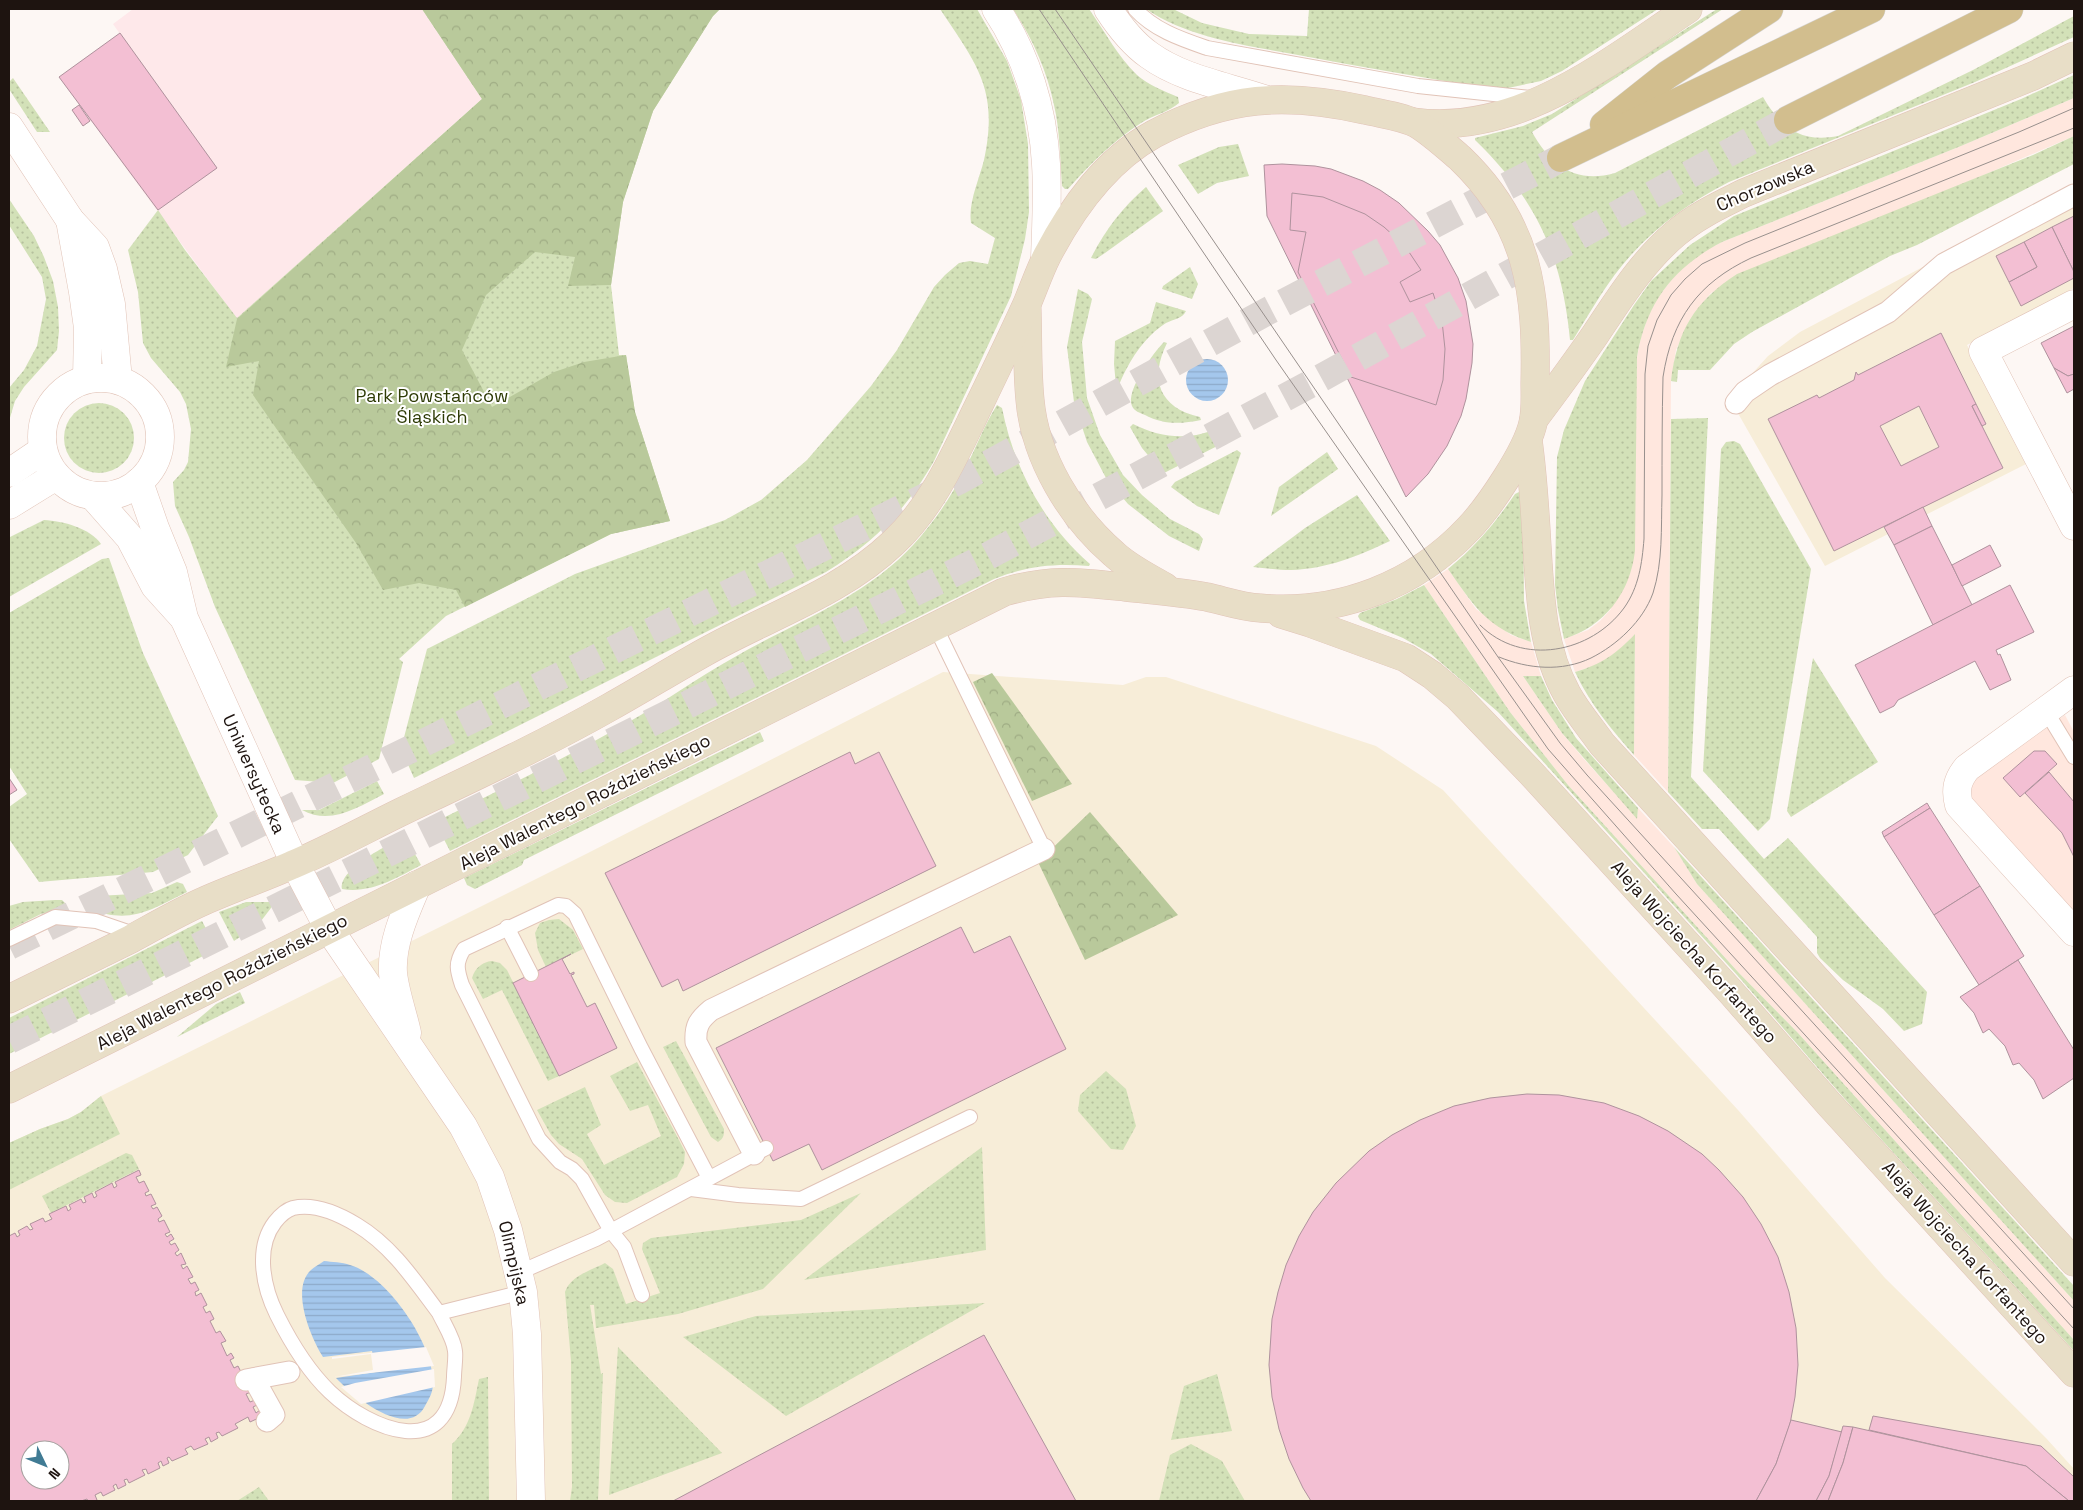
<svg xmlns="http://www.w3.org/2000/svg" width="2083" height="1510" font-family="'Space Grotesk',sans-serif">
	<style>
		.commercial { fill: #f7edd8; fill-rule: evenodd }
		.built { fill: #ffe7de }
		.education { fill: #fee8ea }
		.green { fill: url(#green-dots) }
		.forest { fill: url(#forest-crowns) }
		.water { fill: url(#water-rules) }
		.pier { fill: #fdf7f4 }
		.building { fill: #f3bfd3; stroke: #af929d; fill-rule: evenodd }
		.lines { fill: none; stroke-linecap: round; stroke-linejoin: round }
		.primary-tunnel { stroke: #dcd5d2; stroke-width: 28; stroke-dasharray: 28 14; stroke-linecap: butt }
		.service-casing { stroke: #e1c3b7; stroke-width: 16 }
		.pedestrian-casing { stroke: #e1c3b7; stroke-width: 23 }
		.minor-casing { stroke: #e1c3b7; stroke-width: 29 }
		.tertiary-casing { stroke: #e1c3b7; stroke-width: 29 }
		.secondary-casing { stroke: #e1c3b7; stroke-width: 29 }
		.primary-casing { stroke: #d6d5d4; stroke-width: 29 }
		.service { stroke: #fff; stroke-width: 14 }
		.pedestrian { stroke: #fff; stroke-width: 21 }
		.minor { stroke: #fff; stroke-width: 28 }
		.tertiary { stroke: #fff; stroke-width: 28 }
		.secondary { stroke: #e8dec7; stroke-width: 28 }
		.primary { stroke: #d2be8e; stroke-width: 28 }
		.tram { stroke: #98908d; stroke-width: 1 }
		.labels { text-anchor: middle; stroke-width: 4; stroke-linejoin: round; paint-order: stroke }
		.street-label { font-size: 18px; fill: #1e1410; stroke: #fff }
		.park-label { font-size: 18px; fill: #2e3b06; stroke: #fff }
	</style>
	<defs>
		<pattern id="green-dots" width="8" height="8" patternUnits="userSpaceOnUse" patternTransform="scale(1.25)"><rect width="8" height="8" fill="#d3e1b8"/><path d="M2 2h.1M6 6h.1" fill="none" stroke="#b5c09d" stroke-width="1.8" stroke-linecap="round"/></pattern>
		<pattern id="forest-crowns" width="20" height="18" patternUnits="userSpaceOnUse" patternTransform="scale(1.25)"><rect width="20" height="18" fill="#b9c99b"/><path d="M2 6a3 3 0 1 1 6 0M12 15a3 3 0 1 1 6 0" fill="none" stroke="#9fac84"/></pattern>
		<pattern id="water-rules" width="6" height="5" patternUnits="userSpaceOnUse" patternTransform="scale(1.25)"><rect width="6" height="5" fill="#a4c7ec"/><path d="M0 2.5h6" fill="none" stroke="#8daac9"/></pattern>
	</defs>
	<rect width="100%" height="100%" fill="#fdf7f4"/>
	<g class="commercial">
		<path d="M2074 187V288L1967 345 2028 463 1825 566 1731 401 1750 376 1768 356 1800 332Z"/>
		<path d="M943 672 1123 685 1146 677H1166L1376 746 1443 790 1738 1110 1885 1278 2046 1438 2074 1469V1501H9V1143L40 1129 68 1119 81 1112 101 1096 588 853ZM30 1450H60V1480H30Z"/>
	</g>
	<g class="built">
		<path d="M2074 98V136L1711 293 1690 319 1676 350 1671 381 1668 792 1634 755 1635 635 1618 652 1597 665 1575 672 1564 639 1588 630 1600 621 1611 609 1636 378 1637 357 1641 337 1649 314 1659 296 1673 278 1687 264 1704 251 1722 242 1961 146Z"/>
		<path d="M1448 569 1476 609 1511 635 1531 642 1541 676H1523L1562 733 1583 758 1637 818 1638 808 1674 847 1697 884 2074 1301V1340L1798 1033 1739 973 1568 785 1510 712 1424 585Z"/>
		<path d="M2065 715 2074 732V918L1969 798 1973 779 1977 774Z"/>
	</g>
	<path class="education" d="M133 9H422L482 99 237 319 91 121 83 126 72 110 79 105 59 77 120 34 113 24Z"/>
	<g class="green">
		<path d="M422 9H720L713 16 653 111 623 202 611 285 619 355H626L635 412 670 521 611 534 446 616 399 659 403 662 379 759 333 783 295 780 215 607 189 537 175 506 173 482 184 470 188 462 191 429 186 404 180 392 151 358 143 343 138 292 128 250 158 210 185 250 237 318 482 99Z"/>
		<path d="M940 9H977L1007 61 1021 100 1028 144 1029 212 1025 239 1011 296 934 461C905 511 875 542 826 572L414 778 401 749 427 649 575 574 725 520 761 500 807 460 871 386 897 350 934 287 945 275 959 263 970 261 988 264 995 238 971 223C968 203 979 180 984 160 999 89 977 65 940 9Z"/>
		<path d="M1013 9H1089C1104 30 1118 57 1137 75 1148 85 1164 91 1178 97L1179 103C1169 112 1153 115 1141 123 1113 141 1090 164 1068 189H1065L1062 186C1060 159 1060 131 1054 105 1047 70 1032 38 1013 9Z"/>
		<path d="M1146 9H1173L1202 23 1249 34 1307 36 1309 9H1658L1562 71 1541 81 1508 88H1486C1423 77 1361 67 1298 55 1246 45 1191 39 1146 9Z"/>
		<path d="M1717 9H1723L1532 132C1551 166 1576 184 1615 173L1763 97C1781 128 1801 143 1838 136L1973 70 2074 16V37L1975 82 1729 182C1692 201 1659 224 1631 255 1608 280 1591 311 1573 340H1570C1562 255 1536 199 1475 140V138L1523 126 1552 114Z"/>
		<path d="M2074 75V98L1961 146 1722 242C1674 267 1646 303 1637 357L1635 551C1630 593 1605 626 1564 639L1558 610 1555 585 1557 457 1564 430 1585 381 1634 305 1651 281 1690 245 1734 216 2021 99Z"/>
		<path d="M13 78 50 132H37L9 89V82Z"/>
		<path d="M2074 136V164L1917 245 1890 256 1752 332 1734 344 1710 370H1678L1677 382 1671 381C1677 331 1694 302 1737 274L2033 155Z"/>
		<path d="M1238 144 1249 176 1217 183 1198 194 1178 165 1219 147Z"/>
		<path d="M1146 187 1163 211 1105 253 1096 259 1091 258C1105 230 1122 208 1146 187Z"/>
		<path d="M9 199 34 236 44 257 53 281 58 307 59 331 57 350 24 387 15 401 9 421V388L24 370 37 346 46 299 42 277 9 225Z"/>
		<path d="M1190 267 1198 284 1192 299 1162 289 1163 286Z"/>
		<path d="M1078 289 1088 294 1092 299 1082 342 1087 398 1100 435 1123 475 1142 495 1170 519 1199 534 1203 539 1199 551 1169 536 1128 504 1106 478 1087 442 1074 402 1067 347Z"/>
		<path d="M1156 302 1186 311C1182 319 1174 319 1166 323 1144 337 1129 361 1119 385L1116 386 1114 364 1115 341 1150 323Z"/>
		<path d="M1164 342 1167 343C1149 379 1159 408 1200 417L1201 420C1181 424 1164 425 1145 415 1140 413 1134 411 1132 406 1125 391 1154 352 1164 342Z"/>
		<circle cx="99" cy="438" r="35"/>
		<path d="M997 405 1002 408C1014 468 1043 523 1090 564L1089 566C1055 563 1026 566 994 579L450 851 435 822C499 790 564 759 627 723 663 703 697 678 733 658 795 622 865 598 914 544 934 522 952 496 965 469 976 448 984 425 997 405Z"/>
		<path d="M1708 418 1691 777 1764 859 1788 838 1927 992 1922 1024 1904 1031 1883 1009 1843 980 1820 958 1817 953V937L1719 829H1702L1668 792 1671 419Z"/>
		<path d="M1133 424C1163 439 1192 441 1223 426L1241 434 1166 472H1162L1142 448 1130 427Z"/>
		<path d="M1734 441 1740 444 1811 569 1770 819 1758 831 1703 771 1721 449 1726 442Z"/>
		<path d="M1237 450 1241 453 1219 515 1197 506 1171 487 1175 482Z"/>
		<path d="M1327 452 1338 469 1271 516 1279 487Z"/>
		<path d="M1519 492 1523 495 1524 601 1531 642C1486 627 1474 606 1448 569 1475 547 1496 522 1515 494Z"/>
		<path d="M1357 495 1390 541C1358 556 1327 569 1291 570 1279 570 1265 568 1253 567L1305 528Z"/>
		<path d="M44 520C63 521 90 528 101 544L9 597 10 537Z"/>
		<path d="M109 558 143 653 218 816 188 855 153 872 39 882 9 839V807L27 794 9 766V613L102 559Z"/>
		<path d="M1424 585 1510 712 1568 785 1739 973 1798 1033 2074 1340V1351L1850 1105 1737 975 1498 712 1431 654 1403 638 1360 620 1358 616 1360 613 1397 599Z"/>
		<path d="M1635 634 1634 755C1611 729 1590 704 1575 672 1602 664 1616 654 1635 634Z"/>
		<path d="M1813 658 1878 762 1791 817 1787 811Z"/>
		<path d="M1523 676H1541L1552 700 1576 738 1638 808 1637 819 1562 733Z"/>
		<path d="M760 732 764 741 524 860 522 865 475 889 467 885 464 878Z"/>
		<path d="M377 781 384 794C358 807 331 826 302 810H319Z"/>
		<path d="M405 836 421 865C397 878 370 894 342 889 339 868 389 845 405 836Z"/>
		<path d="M1674 847 2074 1286V1301L1697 884Z"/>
		<path d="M177 882 183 884 187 892C148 911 131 925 86 908L84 903 86 899 97 896 152 893Z"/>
		<path d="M55 900H62L66 904 65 908 41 914 9 930V906L23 902Z"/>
		<path d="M246 902H272L274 904 258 925 234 941 219 912Z"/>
		<path d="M559 919 573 930 583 949 546 967 538 950 535 933 540 923 549 920Z"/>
		<path d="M202 921 217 949 9 1054V1018Z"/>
		<path d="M492 961 500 963 507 970 559 1076 548 1081 502 990 483 999 472 978C475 968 482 962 492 961Z"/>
		<path d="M240 992 245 1003 177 1037 216 1004Z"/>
		<path d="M676 1041 724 1129C724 1135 724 1138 718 1142L711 1137 663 1047Z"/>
		<path d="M637 1062 679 1140 685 1152 684 1164 677 1177 627 1203 615 1202 605 1195 582 1159 559 1144 551 1135 537 1110 585 1087 601 1125 587 1134 604 1165 661 1136 648 1105 630 1111 610 1076Z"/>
		<path d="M1106 1071 1126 1089 1136 1126 1123 1150 1111 1149 1078 1111 1080 1095Z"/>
		<path d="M101 1096 120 1134 9 1190V1143L40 1129 68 1119 81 1112Z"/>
		<path d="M982 1147 986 1250 804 1280Z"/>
		<path d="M126 1153 132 1155 139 1169 51 1213 42 1196Z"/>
		<path d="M861 1193 763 1289 678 1314 596 1328 594 1305H590L601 1374 603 1373 598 1501H570L572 1487 571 1361 565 1292C570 1276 592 1270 605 1263L613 1269 626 1304 660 1293 642 1249 643 1243 651 1238 801 1220Z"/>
		<path d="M985 1303 786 1416 683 1337 756 1316Z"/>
		<path d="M618 1347 722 1453 609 1495Z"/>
		<path d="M1217 1374 1232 1431 1171 1440 1184 1386Z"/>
		<path d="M488 1377 489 1501H452V1444C471 1427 474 1403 479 1379Z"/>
		<path d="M1191 1444 1222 1461 1245 1501H1159L1170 1455Z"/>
		<path d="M259 1487 269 1501H237Z"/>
	</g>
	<g class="forest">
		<path d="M422 9H720L713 16 653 111 623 202 611 285 568 286 575 257 535 252 486 295 462 350 492 407 554 372 584 362 626 355 635 412 670 521 611 534 465 607 456 590 419 583 383 590 356 543 253 395 259 361 226 367 237 319 482 99Z"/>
		<path d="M992 673 1072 784 1032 801 973 682Z"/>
		<path d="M1090 812 1178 915 1085 960 1038 862Z"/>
	</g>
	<g class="water">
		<circle cx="1207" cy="380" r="21"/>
		<path d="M324 1261C332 1262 342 1262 350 1265 388 1276 435 1346 433 1384 433 1392 429 1399 425 1406 407 1441 352 1395 336 1378L376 1372 372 1351 323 1357C311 1338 290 1289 311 1270 314 1267 320 1264 324 1261Z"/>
	</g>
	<g class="pier">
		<path d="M426 1347 434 1366 334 1377 373 1370 371 1354 332 1359V1357Z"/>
		<path d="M434 1369 435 1387 361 1404 341 1387 355 1383Z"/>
	</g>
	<g class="building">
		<path d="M120 33 217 168 158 210 59 77Z"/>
		<path d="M79 105 90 121 83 126 72 110Z"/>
		<path d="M1282 164 1315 166 1331 169 1363 181 1380 190 1399 203 1428 231 1440 245 1458 278 1466 301 1473 344 1472 363 1466 399 1461 416 1447 446 1428 474 1406 497 1267 216 1264 165Z"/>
		<path d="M1292 193 1323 197 1365 214 1384 227 1405 246 1421 270 1400 282 1410 302 1433 293 1442 321 1445 349 1443 380 1436 405 1351 377 1298 272 1306 232 1290 230Z"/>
		<path d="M2074 216V272L2052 227Z"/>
		<path d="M2052 227 2074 272V278L2021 306 2009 282 2037 267 2024 242Z"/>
		<path d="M2024 242 2037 267 2009 282 1996 256Z"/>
		<path d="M2074 326V374L2068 376 2054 368 2041 343Z"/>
		<path d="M1941 333 1976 404 1972 406 2003 468 1834 551 1768 419 1817 395 1819 398 1854 380 1856 372 1858 375ZM1919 406 1939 447 1901 466 1880 426Z"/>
		<path d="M2054 368 2068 376 2074 374V389L2067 393Z"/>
		<path d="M1976 404 1986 424 1982 426 1972 406Z"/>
		<path d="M1923 507 1932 526 1894 545 1884 527Z"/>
		<path d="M1932 526 1972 605 1933 625 1894 545Z"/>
		<path d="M1990 545 2001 566 1962 586 1952 565Z"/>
		<path d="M2010 585 2034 632 1996 650 1998 655 2000 654 2011 680 1990 690 1975 661 1898 700 1894 706 1880 713 1855 665Z"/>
		<path d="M2034 751H2045L2057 764 2020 797 2003 778Z"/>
		<path d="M850 752 855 764 879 752 936 866 683 991 678 979 662 987 605 873Z"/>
		<path d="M2049 772 2074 802V857L2062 833 2025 793Z"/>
		<path d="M9 778 17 790 9 795Z"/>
		<path d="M1927 803 1930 808 1884 837 1882 832Z"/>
		<path d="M1930 808 1980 886 1934 915 1884 837Z"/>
		<path d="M1980 886 2024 956 1979 985 1934 915Z"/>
		<path d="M961 927 974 953 1010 936 1066 1049 822 1170 809 1144 773 1161 716 1048Z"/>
		<path d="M571 954 562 959 570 974 574 972V974L571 975 587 1007 595 1003 617 1048 559 1076 513 983Z"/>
		<path d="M2018 960 2074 1050V1078L2043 1099 2034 1080 2019 1063 2013 1065 2005 1046 1989 1029 1983 1033 1974 1013 1960 997Z"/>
		<path d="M1527 1094 1559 1095 1604 1103 1639 1116 1668 1131 1702 1154 1719 1170 1743 1197 1761 1224 1778 1257 1789 1292 1796 1328 1798 1365 1795 1397 1790 1424 1776 1464 1756 1501H1311L1303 1488 1289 1459 1279 1429 1272 1397 1269 1365 1272 1319 1278 1292 1286 1265 1299 1236 1313 1212 1336 1183 1369 1151 1392 1135 1420 1120 1454 1106 1490 1098Z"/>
		<path d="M139 1170 141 1175 136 1177 139 1183 144 1181 149 1191 145 1193 146 1196 151 1194 156 1204 151 1206 153 1209 157 1207 162 1216 158 1219 159 1222 164 1220 170 1232 165 1234 167 1237 171 1234 174 1239 169 1242 171 1245 175 1243 179 1250 175 1253 177 1256 181 1253 186 1264 181 1265 183 1269 187 1266 193 1277 188 1279 191 1284 195 1282 199 1290 195 1292 196 1296 201 1293 207 1305 203 1307 206 1313 210 1311 214 1319 210 1321 216 1333 220 1331 226 1341 221 1343 227 1356 231 1353 234 1358 230 1360 234 1368 238 1366 251 1392 246 1394 250 1402 255 1400 257 1405 253 1407 256 1413 260 1410 263 1416 250 1422 248 1417 235 1424 238 1428 222 1436 219 1432 216 1433 218 1438 211 1442 209 1437 205 1439 208 1444 194 1450 191 1446 185 1449 188 1454 172 1461 169 1457 167 1458 169 1463 163 1466 161 1461 158 1463 160 1468 148 1474 146 1469 142 1470 145 1475 129 1483 127 1479 124 1480 126 1485 118 1489 116 1484 113 1486 115 1490 103 1496 101 1492 95 1495 97 1500 94 1501H88L87 1499 81 1501H9V1236L15 1233 17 1237 20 1235 18 1231 27 1226 30 1230 33 1229 30 1224 43 1218 45 1222 52 1219 49 1214 66 1206 68 1211 71 1209 69 1205 81 1199 83 1203 86 1202 84 1197 92 1193 94 1198 97 1196 95 1192 112 1183 114 1188 117 1186 115 1182ZM30 1450H60V1480H30Z"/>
		<path d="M984 1335 1076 1501H673L835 1415Z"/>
		<path d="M1873 1416 2041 1446 2074 1477V1501H2069L2026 1466 1869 1430Z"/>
		<path d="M1791 1420 1842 1432 1829 1476 1816 1501H1756L1776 1464Z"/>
		<path d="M1843 1426 1853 1427 1843 1463 1828 1501H1816L1829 1476Z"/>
		<path d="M1853 1427 2026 1466 2069 1501H1828L1843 1463Z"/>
	</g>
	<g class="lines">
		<g class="primary-tunnel">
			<path d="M9 946 958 481 1266 312 1561 158"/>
			<path d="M9 1040 986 557 1312 383 1788 120"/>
		</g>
		<g class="service-casing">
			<g id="service">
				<path d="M1135 9C1154 30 1181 39 1207 48L1418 86 1530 98"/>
				<path d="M935 626 1044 849"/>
				<path d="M2046 711 2074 757"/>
				<path d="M507 927 531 974"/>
				<path d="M9 939 55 917 96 921 137 935"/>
				<path d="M691 1189 738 1195 801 1199 970 1117"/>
				<path d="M520 1272 596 1239 766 1148"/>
				<path d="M642 1295 624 1247 611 1231 582 1179 572 1169 560 1162 539 1139 462 985C457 970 455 963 464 949L558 905 566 906 575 914 641 1048 709 1178"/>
				<path d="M439 1313C444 1324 454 1339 455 1351 456 1359 454 1369 454 1377 450 1463 370 1430 330 1392 307 1370 291 1343 277 1315 263 1287 255 1248 275 1222 279 1217 286 1210 293 1208 315 1203 339 1214 357 1225 392 1246 415 1281 439 1313L523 1292"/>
			</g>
		</g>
		<g class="pedestrian-casing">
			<g id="pedestrian">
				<path d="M1736 403 1745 392 1770 375 1888 312 1944 264 2074 195"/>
				<path d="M754 1154 696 1042C695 1026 699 1020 711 1010L1044 849"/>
				<path d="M254 1379 274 1415 267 1421"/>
				<path d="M246 1380 289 1372"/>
			</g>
		</g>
		<g class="minor-casing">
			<g id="minor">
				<path d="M1108 9C1119 26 1132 43 1149 55 1182 79 1226 86 1264 99"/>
				<path d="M9 127 70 220 95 247 103 269 111 304 118 380"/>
				<path d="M70 220 83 292 88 328 87 379"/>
				<path d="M2074 304 1983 351 2074 526"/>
				<circle cx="101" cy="437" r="59"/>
				<path d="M9 473 43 450"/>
				<path d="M139 482 155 528 173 572 184 618 295 864 329 929 463 1126 490 1177 508 1230 523 1292 527 1334 531 1501"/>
				<path d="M93 496 130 538 155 586 183 617"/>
				<path d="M9 505 56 476"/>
				<path d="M2074 690 1967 768C1957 780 1955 790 1959 805L2074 932"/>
				<path d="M407 1033C403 1014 395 993 393 973 391 943 406 911 417 885"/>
			</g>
		</g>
		<g class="tertiary-casing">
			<path id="tertiary" d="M996 9C1026 54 1043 109 1046 164 1048 195 1046 228 1045 259"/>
		</g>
		<g class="secondary-casing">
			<g id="secondary">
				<path d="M1414 122C1518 136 1607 63 1688 9"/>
				<path d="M1027 309C1028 339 1027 370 1030 400 1035 458 1071 517 1114 554 1129 568 1148 577 1165 587"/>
				<path d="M1534 419C1555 391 1575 364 1595 335 1619 299 1642 262 1675 234 1696 216 1720 205 1744 193L2033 76 2074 56"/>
				<path d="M1528 440C1533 475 1535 510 1537 546 1540 596 1542 649 1567 694 1577 712 1590 727 1602 744L2074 1262"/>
				<path d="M1281 614 1310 623 1406 658 1432 675 1458 697 1531 773 1730 991 1829 1104 2074 1373"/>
				<path d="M9 999C50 979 90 959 131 939 155 926 179 912 204 901 233 888 263 878 292 865 330 849 366 829 403 811 472 778 543 745 610 707 642 689 673 670 705 652 767 617 841 593 893 543 934 505 955 454 979 405 995 372 1011 339 1026 306 1033 290 1039 272 1047 256 1072 208 1105 161 1154 134 1226 96 1285 92 1365 110 1381 114 1402 116 1417 124 1432 133 1447 147 1460 158 1529 224 1537 292 1535 383 1535 396 1536 410 1533 423 1527 451 1489 507 1469 528 1416 585 1339 615 1260 608 1242 607 1225 601 1207 597 1180 592 1152 590 1125 587 1079 582 1050 578 1004 592L9 1089"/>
			</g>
		</g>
		<g class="primary-casing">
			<g id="primary">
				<path d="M1788 120 2009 9"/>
				<path d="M1604 125 1667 75 1769 9"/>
				<path d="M1561 158 1871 9"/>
			</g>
		</g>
		<use href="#service" class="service"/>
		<use href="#pedestrian" class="pedestrian"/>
		<use href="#minor" class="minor"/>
		<use href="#tertiary" class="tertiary"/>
		<use href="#secondary" class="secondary"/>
		<use href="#primary" class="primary"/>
		<g class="tram">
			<path d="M1039 9 1276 360 1548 749 1676 894 2074 1329"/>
			<path d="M1055 9 1498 657 1560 743 1587 775 2074 1309"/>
			<path d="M1480 625C1522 667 1591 653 1624 608 1639 587 1642 563 1644 539L1645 374 1648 346 1657 320 1671 295 1685 279 1702 264 1745 243 2019 132 2074 108"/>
			<path d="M1499 657C1528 669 1562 672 1591 658 1617 645 1643 621 1653 593 1663 562 1661 528 1662 495 1662 456 1662 416 1663 377 1672 319 1698 283 1751 258L2074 128"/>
		</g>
	</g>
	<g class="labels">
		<g class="street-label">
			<text transform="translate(1765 186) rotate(-23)" y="6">Chorzowska</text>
			<text transform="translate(254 774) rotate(66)" y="6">Uniwersytecka</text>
			<text transform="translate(585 802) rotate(-27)" y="6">Aleja Walentego Roździeńskiego</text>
			<text transform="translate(1694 952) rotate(48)" y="6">Aleja Wojciecha Korfantego</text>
			<text transform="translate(222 982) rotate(-27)" y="6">Aleja Walentego Roździeńskiego</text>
			<text transform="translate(1965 1253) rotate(48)" y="6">Aleja Wojciecha Korfantego</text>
			<text transform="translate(514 1263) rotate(77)" y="6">Olimpijska</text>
		</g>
		<g class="park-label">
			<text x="432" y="402">Park Powstańców<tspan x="432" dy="21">Śląskich</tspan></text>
		</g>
	</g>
	<rect width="2083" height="1510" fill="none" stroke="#1e1410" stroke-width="20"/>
	<g transform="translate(45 1465) rotate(133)"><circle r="24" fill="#ffffff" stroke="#a5a19f"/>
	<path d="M0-4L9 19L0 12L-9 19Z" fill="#407b94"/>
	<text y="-8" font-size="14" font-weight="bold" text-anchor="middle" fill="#1e1410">N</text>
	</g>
</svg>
